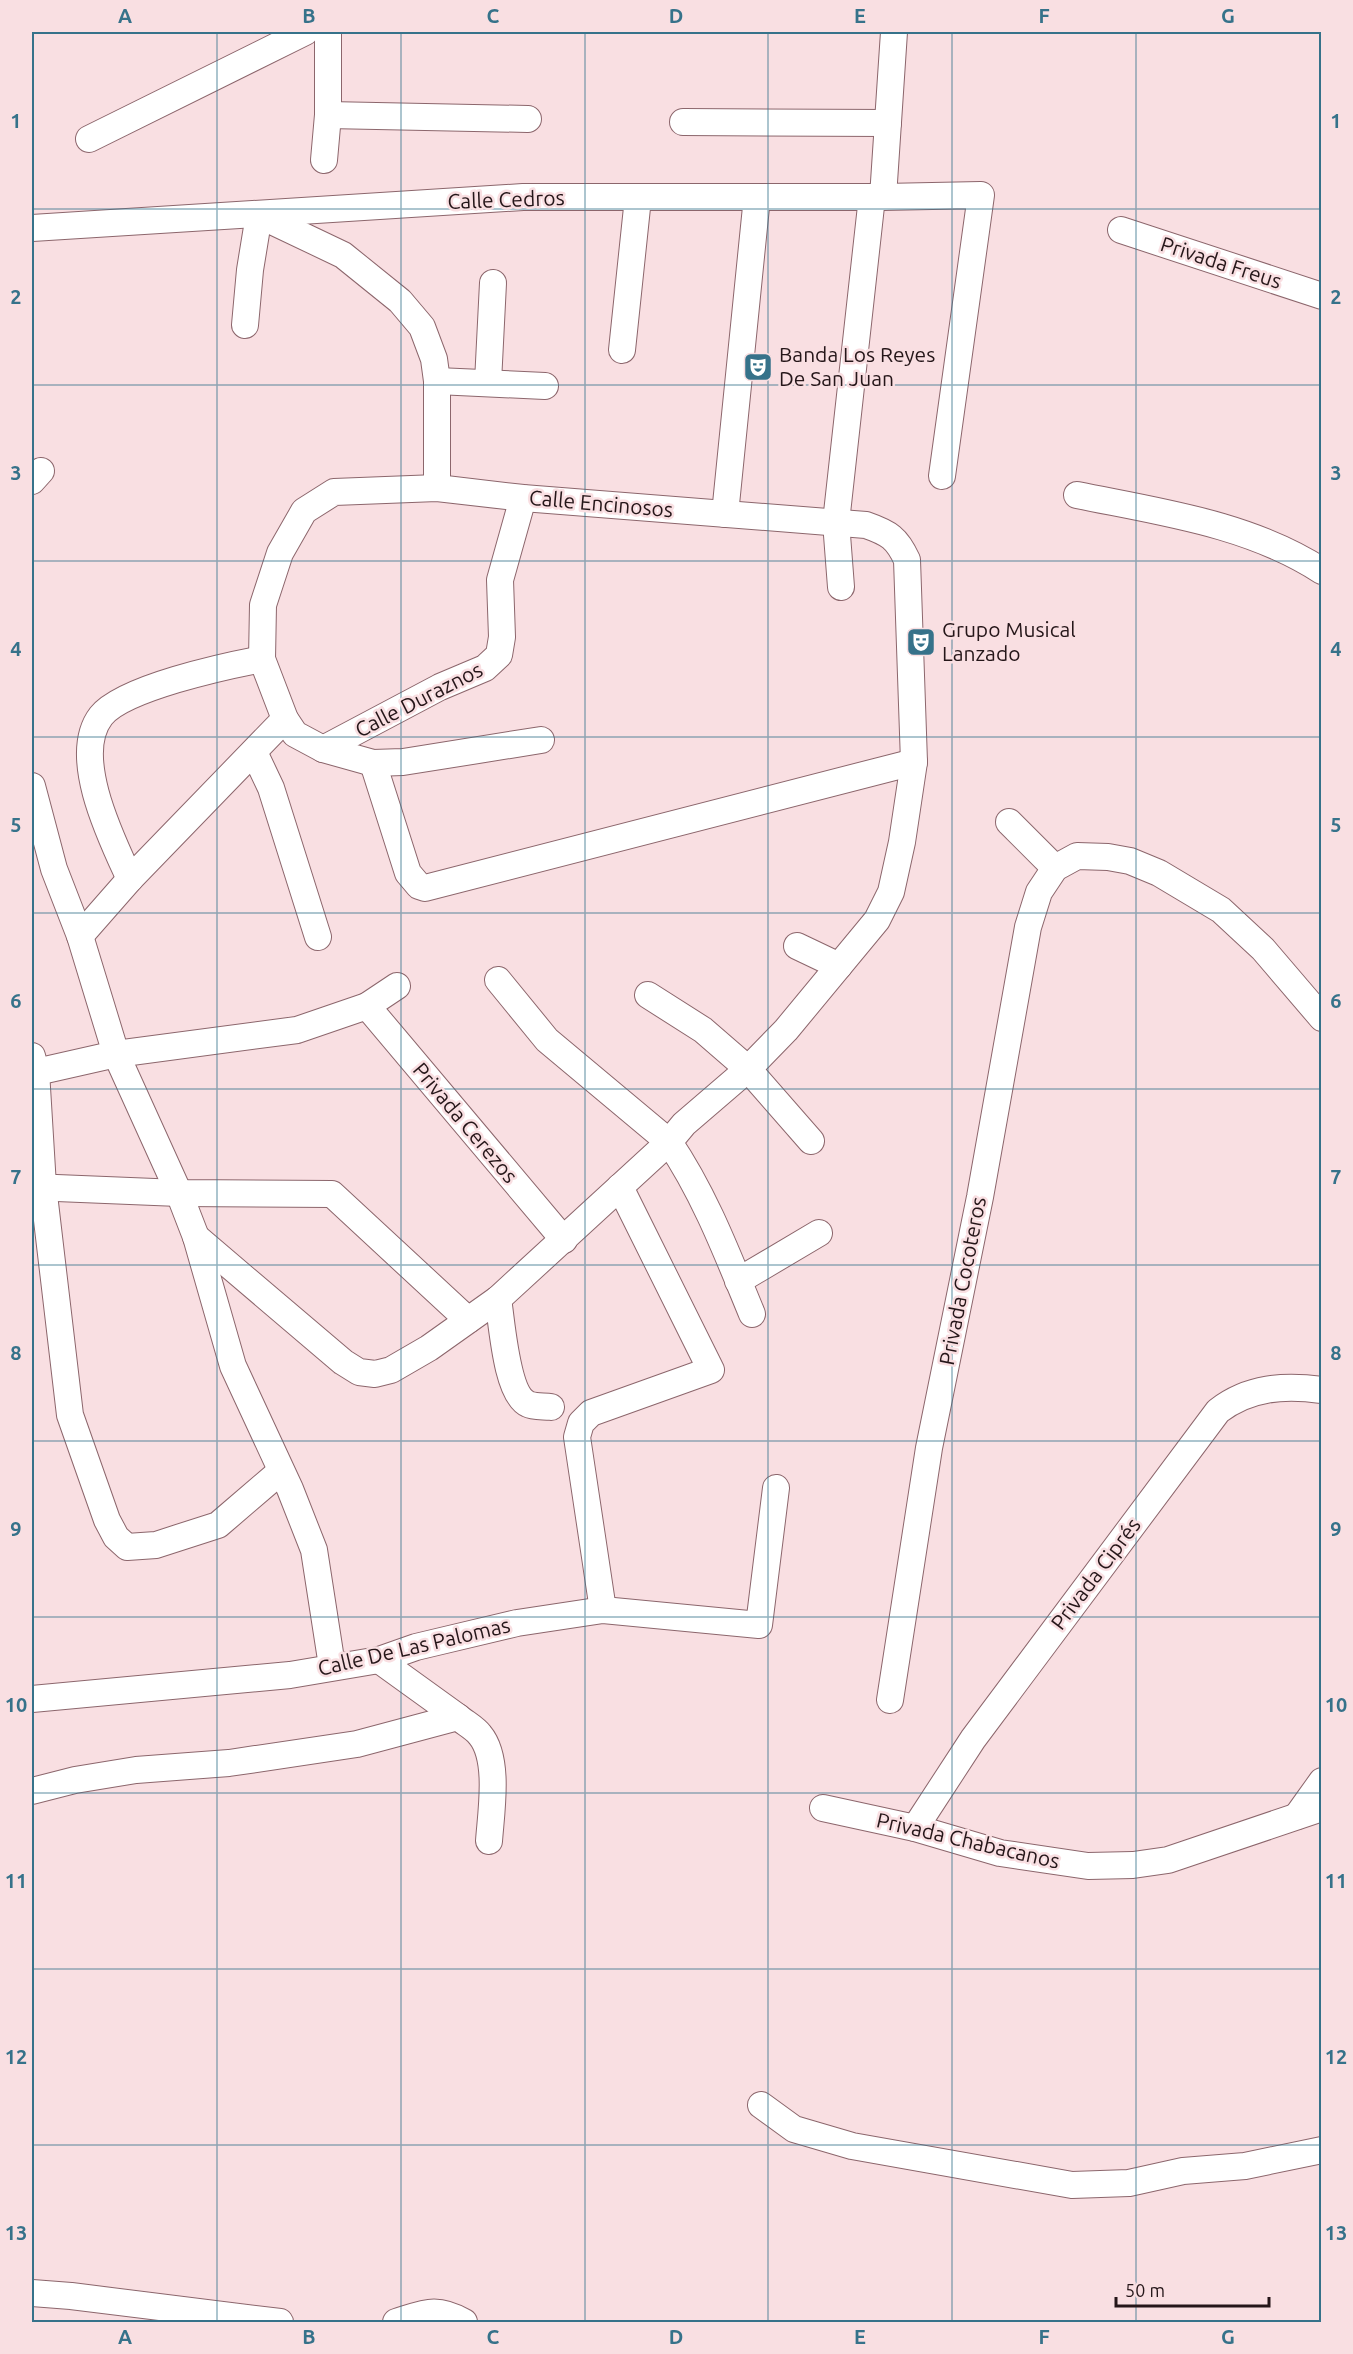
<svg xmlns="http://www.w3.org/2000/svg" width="1353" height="2354" font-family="Ubuntu,sans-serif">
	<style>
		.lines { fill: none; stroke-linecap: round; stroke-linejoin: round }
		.minor-casing { stroke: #8c666c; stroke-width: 28 }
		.minor { stroke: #fff; stroke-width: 26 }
		.grid { fill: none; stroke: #36728a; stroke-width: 1.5; stroke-opacity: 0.55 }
		.labels { text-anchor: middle; stroke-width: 5; stroke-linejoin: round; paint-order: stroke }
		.street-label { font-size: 21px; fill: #251619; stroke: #f9dfe2 }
		.poi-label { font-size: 21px; fill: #251619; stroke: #f9dfe2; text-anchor: start }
		.neatline { fill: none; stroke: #36728a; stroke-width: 2 }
		.grid-label { font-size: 20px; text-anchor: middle; font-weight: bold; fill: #36728a }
	</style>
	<rect width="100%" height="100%" fill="#f9dfe2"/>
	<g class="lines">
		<g class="minor-casing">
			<g id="minor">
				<path d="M328 115 528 119"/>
				<path d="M683 122 888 123"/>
				<path d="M89 139 305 32"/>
				<path d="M324 160 328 115V32"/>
				<path d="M883 197 894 32"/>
				<path d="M32 228 523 197H883L981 195 942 476"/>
				<path d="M1121 230 1322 296"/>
				<path d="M245 325 250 270 259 215 343 255 400 301 422 327 434 359 437 381V488"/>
				<path d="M622 350 638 198"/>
				<path d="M437 381 545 386"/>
				<path d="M488 382 493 283"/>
				<path d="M32 481 41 471"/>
				<path d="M1077 495C1160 512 1250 524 1322 571"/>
				<path d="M725 514 757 197"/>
				<path d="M841 587 836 522 872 197"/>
				<path d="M323 749 440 687 485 668 499 655 502 637 500 580 523 498"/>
				<path d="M254 752 271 788 318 937"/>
				<path d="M373 763 408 873 419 886 425 888 914 762"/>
				<path d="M32 786 54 869 80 936 116 1054 179 1193 196 1237 233 1366 290 1489 314 1550 332 1666"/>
				<path d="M1009 822 1055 868"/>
				<path d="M130 879C112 840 70 756 101 716 123 688 225 666 262 659"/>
				<path d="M80 936 130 879 285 719"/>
				<path d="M797 946 839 966"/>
				<path d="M498 980 547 1040 669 1142C705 1195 728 1256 752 1314"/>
				<path d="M648 995 703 1030 748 1069 811 1141"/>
				<path d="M367 1006 564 1240"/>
				<path d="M32 1056 36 1071 43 1186 70 1415 107 1520 116 1537 127 1547 156 1545 218 1525 281 1471"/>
				<path d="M32 1073 116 1054 297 1030 367 1006 397 986"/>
				<path d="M32 1187 179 1193 332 1194 468 1320"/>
				<path d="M196 1237 343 1362 359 1372 375 1374 391 1370 429 1348 498 1299 669 1142 684 1124 748 1069 786 1030 877 920 891 892 902 842 914 762 907 560C897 538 889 533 866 525L523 498 437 488 334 492 304 511 280 553 263 605 262 659 285 719 295 734 323 749 373 763 403 762 541 740"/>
				<path d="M738 1281 819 1233"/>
				<path d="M498 1299C502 1322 506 1394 528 1404 534 1407 544 1406 551 1407"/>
				<path d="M603 1610 577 1437 581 1423 591 1413 711 1370 620 1187"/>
				<path d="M32 1699 290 1675 379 1660 416 1647 517 1623 603 1610 759 1625 776 1488"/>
				<path d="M890 1700 929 1448 980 1197 1028 927 1039 892 1055 868 1077 856 1108 857 1130 861 1159 873 1221 910 1263 949 1322 1018"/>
				<path d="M458 1717C465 1723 475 1728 480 1735 500 1759 491 1812 489 1841"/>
				<path d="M32 1791 75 1780 136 1770 229 1763 357 1744 458 1717 379 1660"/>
				<path d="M823 1808 915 1828 1000 1853 1088 1866 1133 1865 1168 1860 1322 1808"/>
				<path d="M1297 1816 1322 1781"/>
				<path d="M915 1828 973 1739 1218 1411C1249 1387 1284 1385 1322 1390"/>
				<path d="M761 2105 794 2129 852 2146 1072 2185 1129 2183 1183 2171 1245 2166 1322 2150"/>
				<path d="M32 2293 71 2296 280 2322"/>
				<path d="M396 2322C425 2313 436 2306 464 2322"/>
			</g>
		</g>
		<use href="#minor" class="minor"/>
	</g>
	<path class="grid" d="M217 32V2322M401 32V2322M585 32V2322M768 32V2322M952 32V2322M1136 32V2322M32 209H1322M32 385H1322M32 561H1322M32 737H1322M32 913H1322M32 1089H1322M32 1265H1322M32 1441H1322M32 1617H1322M32 1793H1322M32 1969H1322M32 2145H1322"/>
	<defs>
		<g id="theatre-square" transform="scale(1.5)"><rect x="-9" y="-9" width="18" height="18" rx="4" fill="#36728a" stroke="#f9dfe2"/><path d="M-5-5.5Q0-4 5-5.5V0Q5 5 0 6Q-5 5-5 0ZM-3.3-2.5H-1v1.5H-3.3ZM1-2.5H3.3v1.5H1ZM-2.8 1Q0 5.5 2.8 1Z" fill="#fff"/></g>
	</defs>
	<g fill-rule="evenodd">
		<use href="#theatre-square" x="758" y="367"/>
		<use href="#theatre-square" x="921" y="642"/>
	</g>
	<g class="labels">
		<g class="street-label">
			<text transform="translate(506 200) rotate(-2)" y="7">Calle Cedros</text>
			<text transform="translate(1221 263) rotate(18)" y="7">Privada Freus</text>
			<text transform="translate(601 504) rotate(5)" y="7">Calle Encinosos</text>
			<text transform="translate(419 700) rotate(-27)" y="7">Calle Duraznos</text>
			<text transform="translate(465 1123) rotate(50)" y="7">Privada Cerezos</text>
			<text transform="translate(963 1281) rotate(-79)" y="7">Privada Cocoteros</text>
			<text transform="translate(1096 1574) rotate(-53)" y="7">Privada Ciprés</text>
			<text transform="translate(414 1647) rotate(-13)" y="7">Calle De Las Palomas</text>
			<text transform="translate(968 1841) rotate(13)" y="7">Privada Chabacanos</text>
		</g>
		<g class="poi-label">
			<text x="779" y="362">Banda Los Reyes<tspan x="779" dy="24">De San Juan</tspan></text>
			<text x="942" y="637">Grupo Musical<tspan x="942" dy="24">Lanzado</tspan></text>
		</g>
	</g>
	<rect width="1353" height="2354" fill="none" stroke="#f9dfe2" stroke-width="66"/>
	<path d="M1116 2297v9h153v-9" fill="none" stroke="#251619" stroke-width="3"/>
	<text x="1125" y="2297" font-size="18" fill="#251619" stroke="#f9dfe2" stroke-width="4.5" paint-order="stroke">50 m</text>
	<rect x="33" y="33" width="1287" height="2288" class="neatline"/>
	<g class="grid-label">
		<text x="125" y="23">A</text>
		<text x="309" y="23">B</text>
		<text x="493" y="23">C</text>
		<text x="676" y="23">D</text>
		<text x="860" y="23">E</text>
		<text x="1044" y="23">F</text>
		<text x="1228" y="23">G</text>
		<text x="16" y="128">1</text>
		<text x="1336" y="128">1</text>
		<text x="16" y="304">2</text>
		<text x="1336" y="304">2</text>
		<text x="16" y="480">3</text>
		<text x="1336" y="480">3</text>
		<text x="16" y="656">4</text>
		<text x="1336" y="656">4</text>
		<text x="16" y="832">5</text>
		<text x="1336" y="832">5</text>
		<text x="16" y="1008">6</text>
		<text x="1336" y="1008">6</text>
		<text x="16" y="1184">7</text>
		<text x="1336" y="1184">7</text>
		<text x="16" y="1360">8</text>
		<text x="1336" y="1360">8</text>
		<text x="16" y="1536">9</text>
		<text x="1336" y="1536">9</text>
		<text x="16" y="1712">10</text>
		<text x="1336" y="1712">10</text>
		<text x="16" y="1888">11</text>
		<text x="1336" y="1888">11</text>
		<text x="16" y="2064">12</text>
		<text x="1336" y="2064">12</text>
		<text x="16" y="2240">13</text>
		<text x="1336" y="2240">13</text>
		<text x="125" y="2344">A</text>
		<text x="309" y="2344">B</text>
		<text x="493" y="2344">C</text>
		<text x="676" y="2344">D</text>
		<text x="860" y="2344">E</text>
		<text x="1044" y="2344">F</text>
		<text x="1228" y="2344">G</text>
	</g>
</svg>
